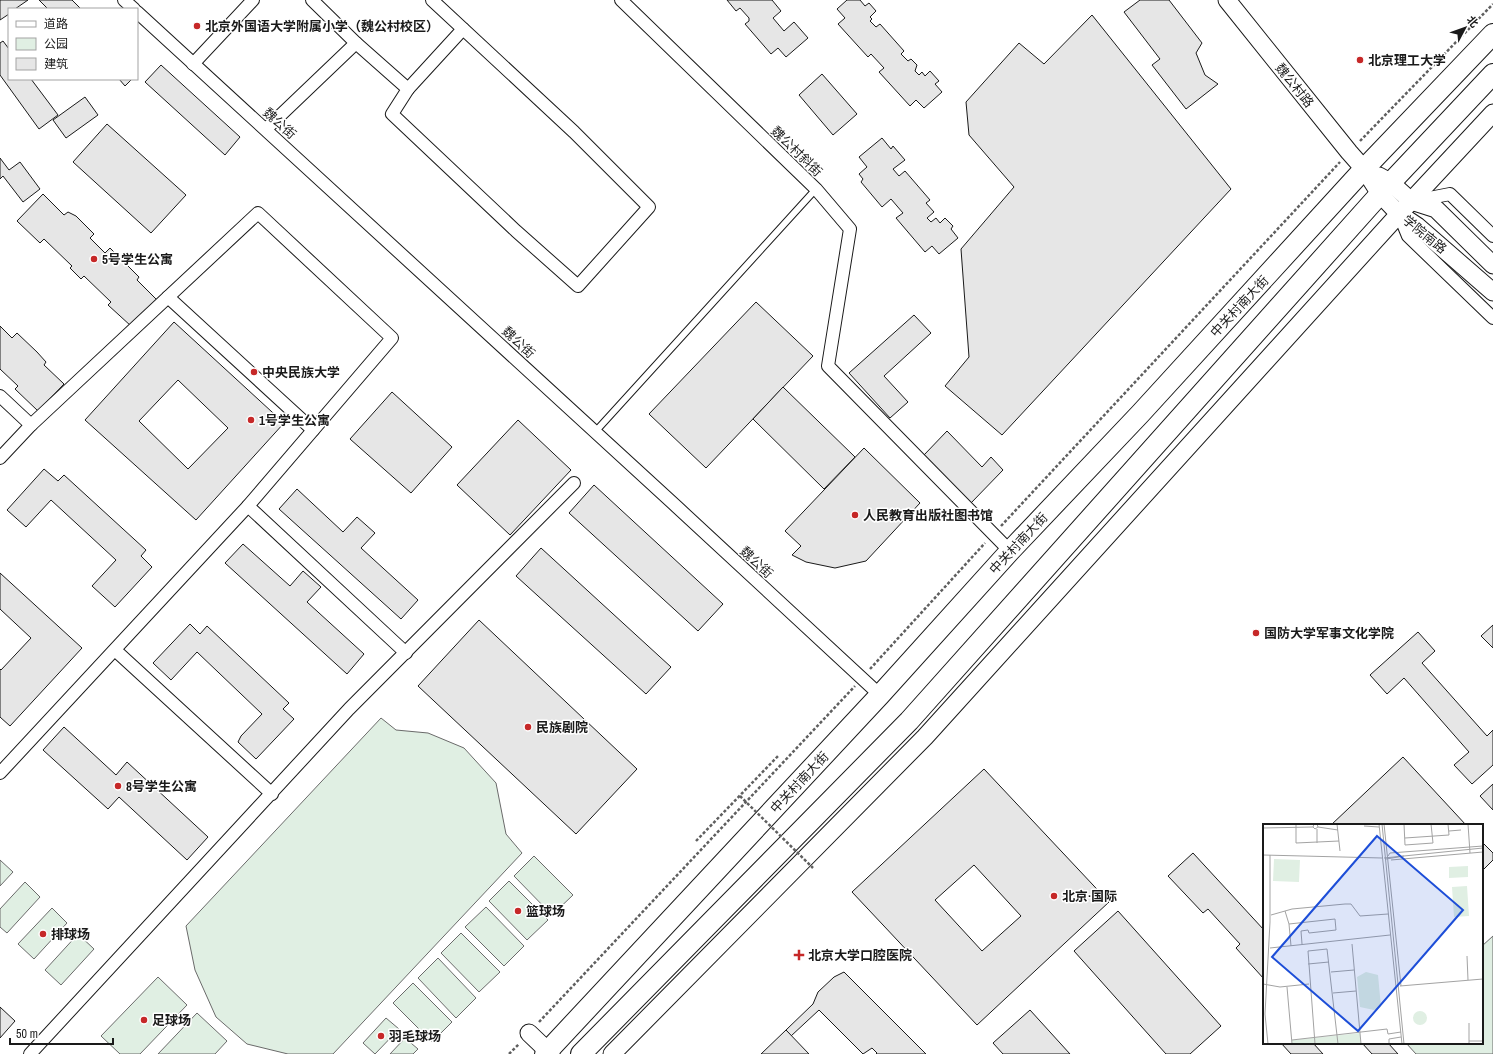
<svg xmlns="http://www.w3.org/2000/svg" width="1493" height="1054" font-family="'Archivo Narrow','Noto Sans SC',sans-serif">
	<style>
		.green { fill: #e0efe3; stroke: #6a6a6a }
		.building { fill: #e6e6e6; stroke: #1a1a1a; fill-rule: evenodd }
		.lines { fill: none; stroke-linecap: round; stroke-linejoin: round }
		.lane-casing { stroke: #1a1a1a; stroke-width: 8 }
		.street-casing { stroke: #1a1a1a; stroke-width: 14 }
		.secondary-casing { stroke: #1a1a1a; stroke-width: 19 }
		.primary-casing { stroke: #1a1a1a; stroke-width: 22 }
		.path { stroke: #5f5f5f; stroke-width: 2.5; stroke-dasharray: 3 2; stroke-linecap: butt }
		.lane { stroke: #fff; stroke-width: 6 }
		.street { stroke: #fff; stroke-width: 12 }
		.secondary { stroke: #fff; stroke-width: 17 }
		.primary { stroke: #fff; stroke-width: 20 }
		.path-bridge { stroke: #5f5f5f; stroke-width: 2.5; stroke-dasharray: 3 2; stroke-linecap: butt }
		.poi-dot { fill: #c62828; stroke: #fff; stroke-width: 1.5 }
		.labels { text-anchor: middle; stroke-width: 3; stroke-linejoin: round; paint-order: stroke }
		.poi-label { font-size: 13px; font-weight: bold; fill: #1a1a1a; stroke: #fff; text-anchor: start }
		.street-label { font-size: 13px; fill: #1a1a1a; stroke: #fff }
		.inset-road { fill: none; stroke: #a3a3a3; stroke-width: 1 }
		.view { fill: #1d4ed8; fill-opacity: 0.15; stroke: #1d4ed8; stroke-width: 2 }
		.inset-edge { fill: none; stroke: #1a1a1a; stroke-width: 2 }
	</style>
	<rect width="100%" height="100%" fill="#fff"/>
	<g class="green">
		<path d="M381 718 396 730 428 733 464 748 496 783 506 834 522 853 333 1054H288L247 1044 216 1017 195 970 186 926Z"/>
		<path d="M534 856 573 895 552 915 514 876Z"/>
		<path d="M0 860 13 872 0 886Z"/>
		<path d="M509 881 548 920 527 940 489 901Z"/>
		<path d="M25 882 40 897 7 933 0 927V909Z"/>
		<path d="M486 907 524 946 504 966 465 927Z"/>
		<path d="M52 908 67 923 34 959 18 944Z"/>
		<path d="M461 933 500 972 479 992 441 953Z"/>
		<path d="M78 934 94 949 61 985 45 970Z"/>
		<path d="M1493 936V1054H1416L1406 1043H1482V946Z"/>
		<path d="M438 958 476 998 456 1018 418 978Z"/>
		<path d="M158 977 187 1005 140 1054H120L101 1036Z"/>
		<path d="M413 983 452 1022 432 1042 393 1003Z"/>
		<path d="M197 1013 227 1041 215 1054H158Z"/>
		<path d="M386 1018 399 1029 375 1054 363 1043Z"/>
		<path d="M405 1038 418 1049 413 1054H390Z"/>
	</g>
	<g class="building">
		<path d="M0 0H28L15 9H9V14L0 20Z"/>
		<path d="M39 0H72L81 9H48Z"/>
		<path d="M727 0H772L781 11 773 18 784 31 794 22 808 38 786 57 778 48 771 54 745 24 749 21V18L740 8 736 11Z"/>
		<path d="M847 0H860L865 6 869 3 876 11 870 17 872 19 870 21 876 27 880 24 904 51 901 54 908 61 911 59 917 65 915 71 919 75 922 72 925 76 930 71 939 81 935 84 942 92 924 108 916 100 910 106 879 72 884 68 871 54 868 57 838 24 845 18 837 9Z"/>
		<path d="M1140 0H1169L1202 43 1196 53 1205 75 1218 84 1186 109 1152 65 1160 59 1124 12Z"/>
		<path d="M1092 15 1231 189 1002 435 945 386 969 357 961 249 1014 187 969 135 966 102 1019 43 1044 64Z"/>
		<path d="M3 41 9 49V79H31L58 115 39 129 0 75V43Z"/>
		<path d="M161 65 240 137 225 155 145 82Z"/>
		<path d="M822 74 857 114 833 135 799 95Z"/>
		<path d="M119 79H132L125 86Z"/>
		<path d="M85 97 98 115 66 138 53 120Z"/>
		<path d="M107 124 186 195 151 233 73 162Z"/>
		<path d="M882 138 891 149 893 146 905 160 893 169 899 176 905 171 930 200 926 203 934 212 927 218 931 222 936 218 940 223 945 218 953 226 951 229 958 238 939 254 932 246 925 252 896 218 903 213 891 199 882 207 861 182 863 179 859 174 867 167 859 157Z"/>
		<path d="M0 158 9 170 20 162 40 189 23 202 3 176 0 179Z"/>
		<path d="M43 194 64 215 68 212 76 216 94 234 90 238 105 253 110 248 139 277 137 280 157 300 131 326 108 305 111 302 84 276 81 279 70 268 72 266 44 239 40 243 17 221Z"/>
		<path d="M756 302 813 356 706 468 649 414Z"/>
		<path d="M914 315 931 333 884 376 908 402 890 418 849 373Z"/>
		<path d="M174 322 284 423 196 520 85 420ZM178 380 228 428 188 469 139 421Z"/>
		<path d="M0 326 12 338 17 333 37 352 46 362 44 365 64 384 38 411 15 389 18 386 0 369Z"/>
		<path d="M783 387 855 457 824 489 753 419Z"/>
		<path d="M392 392 452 447 411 493 350 439Z"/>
		<path d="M518 420 571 470 510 535 457 485Z"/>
		<path d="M947 431 982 467 991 457 1003 470 971 503 924 455Z"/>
		<path d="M864 448 920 503 866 561 835 568 806 562 792 555 801 546 785 531Z"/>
		<path d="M44 469 58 481 64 475 146 550 141 556 152 567 115 607 92 586 116 560 51 500 26 527 7 510Z"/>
		<path d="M594 485 723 604 698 631 569 513Z"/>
		<path d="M297 489 343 532 357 517 375 533 361 548 418 600 401 619 279 509Z"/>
		<path d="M243 544 290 586 303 571 321 587 307 602 364 654 347 674 225 563Z"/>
		<path d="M541 548 671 667 646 694 516 576Z"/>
		<path d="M0 573 82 648 10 726 0 717V669L1 670 31 638 0 609Z"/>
		<path d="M479 620 637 769 576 834 418 686Z"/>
		<path d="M190 624 200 634 207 626 289 703 283 709 294 719 256 759 238 742 241 736 262 714 197 652 171 680 153 663Z"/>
		<path d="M1493 625V648L1481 636Z"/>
		<path d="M1418 632 1435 651 1422 663 1487 736 1493 730V765L1472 784 1454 765 1469 752 1404 678 1387 694 1370 675Z"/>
		<path d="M64 727 116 775 127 762 208 837 187 860 119 797 108 809 43 750Z"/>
		<path d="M1403 757 1466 825H1331Z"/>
		<path d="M984 769 1109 902 977 1025 852 892ZM974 865 1021 916 982 951 935 900Z"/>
		<path d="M1493 784V810L1480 796Z"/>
		<path d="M1482 842 1493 853V860L1482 871Z"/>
		<path d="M1193 853 1264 930V979L1236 948 1240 944 1208 909 1203 913 1168 876Z"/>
		<path d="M1118 911 1221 1026 1190 1054H1166L1074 951Z"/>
		<path d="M844 972 926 1054H876L877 1053 872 1048 863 1054 819 1010 791 1036 786 1030 813 1004 818 992 834 977Z"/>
		<path d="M0 1007 15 1021 0 1038Z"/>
		<path d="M1030 1010 1070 1054H1003L993 1043Z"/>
		<path d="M786 1030 809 1054H761Z"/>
		<path d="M1281 1043H1313L1323 1054H1291Z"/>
		<path d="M1362 1043H1388L1398 1054H1372Z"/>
	</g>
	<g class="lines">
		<g class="lane-casing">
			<path id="lane" d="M595 432 816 189"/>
		</g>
		<g class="street-casing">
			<g id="street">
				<path d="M124 0 134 9"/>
				<path d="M312 0 356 43"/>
				<path d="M621 0 816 189 850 229 828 366 1010 551"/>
				<path d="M137 12 677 507 880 695"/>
				<path d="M193 64 253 0"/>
				<path d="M408 89 463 29"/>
				<path d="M266 129 356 43 408 89 392 114 516 231 578 286 649 207 574 132 432 0"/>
				<path d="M1414 201 1450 194 1493 236"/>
				<path d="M1399 214 1408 236 1493 318"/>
				<path d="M168 297 313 430"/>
				<path d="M0 396 31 425"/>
				<path d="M0 458 31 425 258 213 392 338 248 506 0 773"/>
				<path d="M248 506 406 653"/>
				<path d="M115 650 272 794"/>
				<path d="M30 1054 349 709 574 483"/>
			</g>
		</g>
		<g class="secondary-casing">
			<g id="secondary">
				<path d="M1227 0 1349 152 1364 169 1380 194 1399 214 1417 226 1493 292"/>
				<path d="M1379 176 1390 182 1411 201 1436 209 1493 265"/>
				<path d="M529 1033 551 1054"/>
				<path d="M612 1054 925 737 1399 214 1493 113"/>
			</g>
		</g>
		<g class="primary-casing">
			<g id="primary">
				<path d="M545 1054 880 695 1010 551 1140 414 1364 169 1493 34"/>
				<path d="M581 1054 909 721 1380 194 1493 74"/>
			</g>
		</g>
		<g class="path">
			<path d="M1360 141 1493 4"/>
			<path d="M1001 526 1340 162"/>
			<path d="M870 669 985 543"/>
			<path d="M696 841 779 755"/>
			<path d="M539 1022 855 686"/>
			<path d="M509 1054 519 1044"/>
		</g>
		<use href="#lane" class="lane"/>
		<use href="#street" class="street"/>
		<use href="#secondary" class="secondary"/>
		<use href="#primary" class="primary"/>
		<path class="path-bridge" d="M740 796 813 868"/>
	</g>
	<g class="poi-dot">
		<circle cx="197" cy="26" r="4"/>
		<circle cx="1360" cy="60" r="4"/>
		<circle cx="94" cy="259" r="4"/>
		<circle cx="254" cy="372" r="4"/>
		<circle cx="251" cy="420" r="4"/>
		<circle cx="855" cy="515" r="4"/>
		<circle cx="1256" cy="633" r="4"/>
		<circle cx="528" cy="727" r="4"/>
		<circle cx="118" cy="786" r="4"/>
		<circle cx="1054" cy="896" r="4"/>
		<circle cx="518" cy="911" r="4"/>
		<circle cx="43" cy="934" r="4"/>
		<path d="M797 949h4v4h4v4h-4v4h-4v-4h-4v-4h4z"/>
		<circle cx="144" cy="1020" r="4"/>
		<circle cx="381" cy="1036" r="4"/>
	</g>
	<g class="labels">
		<g class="poi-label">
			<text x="205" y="31">北京外国语大学附属小学（魏公村校区）</text>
			<text x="1368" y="65">北京理工大学</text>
			<text x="102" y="264">5号学生公寓</text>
			<text x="262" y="377">中央民族大学</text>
			<text x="259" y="425">1号学生公寓</text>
			<text x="863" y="520">人民教育出版社图书馆</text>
			<text x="1264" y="638">国防大学军事文化学院</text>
			<text x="536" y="732">民族剧院</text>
			<text x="126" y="791">8号学生公寓</text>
			<text x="1062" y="901">北京·国际</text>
			<text x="526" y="916">篮球场</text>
			<text x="51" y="939">排球场</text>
			<text x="808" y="960">北京大学口腔医院</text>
			<text x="152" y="1025">足球场</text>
			<text x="389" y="1041">羽毛球场</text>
		</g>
		<g class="street-label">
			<text transform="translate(1295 85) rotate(51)" y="5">魏公村路</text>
			<text transform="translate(280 123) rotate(42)" y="5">魏公街</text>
			<text transform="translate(797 151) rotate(44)" y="5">魏公村斜街</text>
			<text transform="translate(1425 234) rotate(39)" y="5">学院南路</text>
			<text transform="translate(1239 306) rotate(-47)" y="5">中关村南大街</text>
			<text transform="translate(519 342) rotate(43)" y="5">魏公街</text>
			<text transform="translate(1018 543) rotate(-47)" y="5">中关村南大街</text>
			<text transform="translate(757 562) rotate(43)" y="5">魏公街</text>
			<text transform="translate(799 782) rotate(-47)" y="5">中关村南大街</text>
		</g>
	</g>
	<g transform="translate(1263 824)">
		<rect width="220" height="220" fill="#fff"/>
		<path d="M11 35 37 36 36 58 10 57ZM205 42V53L186 54V43ZM204 62 206 92 191 93 189 63ZM103 148 115 151 118 183 111 186 97 183 94 153ZM150 194a7 7 0 1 1 14 0a7 7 0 1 1-14 0ZM97 209 98 220H29V216Z" fill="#e0efe3"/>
		<path class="inset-road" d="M33 0V19L76 17M51 0 50 3 52 5 55 3 54 0M74 0 77 27M116 0 139 220M119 0 141 220M121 0 138 162M141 0 142 21 170 19 168 0M205 0 207 29M101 2 116 3M55 3 75 6M0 4 50 3M54 5V19M186 7 198 6M142 14 186 11 185 0M0 31 119 34M125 32 127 29 220 22M121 34 220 24M123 35 141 32M128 36 220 28M22 87 26 100 72 95 73 106 46 109 45 106 38 107 39 120M8 91 29 85 82 80H88L97 92 125 90M26 100 28 122M89 120 98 220M7 124 127 111M204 132 205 156M45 140 66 138M68 148 91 146M0 160 17 163 46 160M137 162 220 155M24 163 29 220M70 169 93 167M206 199V220M29 216 124 205 125 210 138 208M206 217H220M5 220 2 190 7 98V31M52 220 45 127 64 125 75 220M126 220V215L138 213"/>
		<path class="view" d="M114 12 200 86 95 207 9 133Z"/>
		<rect width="220" height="220" class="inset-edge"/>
	</g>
	<rect x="8" y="8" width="130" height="72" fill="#ffffff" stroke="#a3a3a3"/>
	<rect x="16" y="21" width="20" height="6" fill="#ffffff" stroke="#a3a3a3"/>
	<text x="44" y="28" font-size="12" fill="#1a1a1a">道路</text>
	<rect x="16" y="38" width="20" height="12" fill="#e0efe3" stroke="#a3a3a3"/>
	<text x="44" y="48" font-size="12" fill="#1a1a1a">公园</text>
	<rect x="16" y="58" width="20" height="12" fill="#e6e6e6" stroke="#a3a3a3"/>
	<text x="44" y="68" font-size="12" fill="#1a1a1a">建筑</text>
	<g transform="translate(1465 28) rotate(49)" stroke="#ffffff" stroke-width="3" paint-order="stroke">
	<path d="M0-3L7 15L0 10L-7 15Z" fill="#1a1a1a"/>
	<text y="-6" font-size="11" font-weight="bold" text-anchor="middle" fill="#1a1a1a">北</text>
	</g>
	<path d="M10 1038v6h103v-6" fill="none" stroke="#1a1a1a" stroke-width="2"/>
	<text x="16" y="1038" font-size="12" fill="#1a1a1a" stroke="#ffffff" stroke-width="3" paint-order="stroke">50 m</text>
</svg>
